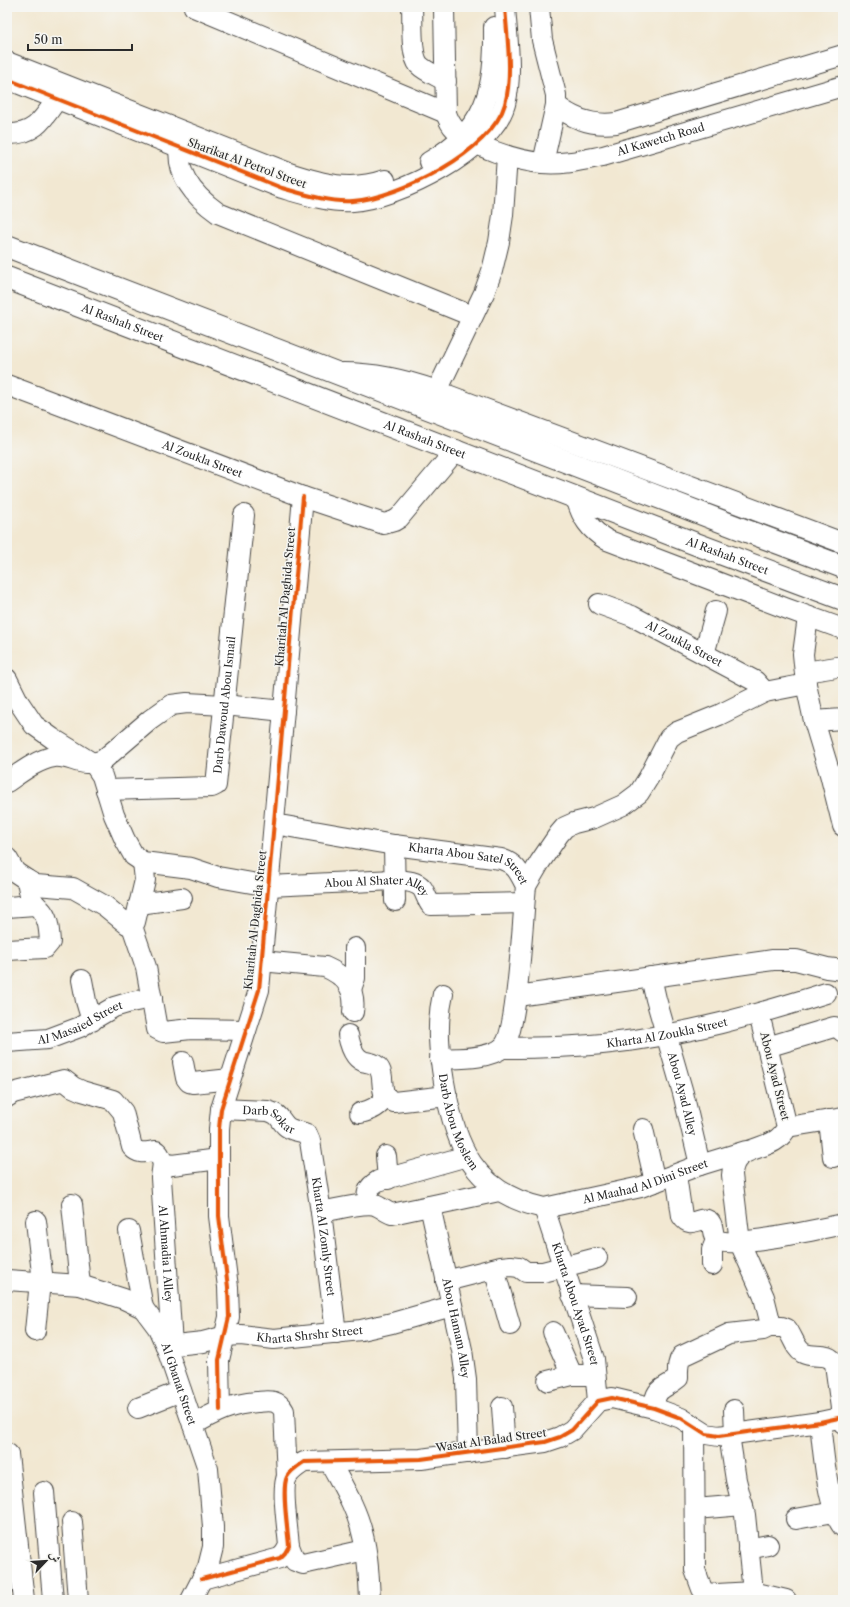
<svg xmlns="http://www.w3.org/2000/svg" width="850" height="1607" font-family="'Libre Caslon Text',Amiri,serif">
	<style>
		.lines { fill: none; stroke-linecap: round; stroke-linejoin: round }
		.minor-casing { stroke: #494744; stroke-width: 22 }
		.major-casing { stroke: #494744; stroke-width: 24 }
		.minor { stroke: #fff; stroke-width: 20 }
		.major { stroke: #fff; stroke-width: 22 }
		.cycleway-casing { stroke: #f6f6f2; stroke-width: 6 }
		.cycleway { stroke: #e8590c; stroke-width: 4 }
		.labels { text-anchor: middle; stroke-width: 3; stroke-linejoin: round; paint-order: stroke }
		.street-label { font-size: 11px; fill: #2b2b2b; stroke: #f6f6f2 }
	</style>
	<rect width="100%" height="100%" fill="#f6f6f2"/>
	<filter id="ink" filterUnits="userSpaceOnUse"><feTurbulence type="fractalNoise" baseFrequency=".025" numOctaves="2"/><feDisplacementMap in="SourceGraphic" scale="8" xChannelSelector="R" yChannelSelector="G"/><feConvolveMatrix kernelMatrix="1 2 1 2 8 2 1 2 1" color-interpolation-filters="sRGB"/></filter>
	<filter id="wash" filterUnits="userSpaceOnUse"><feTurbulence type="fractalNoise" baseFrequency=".012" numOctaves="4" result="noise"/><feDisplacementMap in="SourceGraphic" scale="16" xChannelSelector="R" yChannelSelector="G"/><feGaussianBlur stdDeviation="0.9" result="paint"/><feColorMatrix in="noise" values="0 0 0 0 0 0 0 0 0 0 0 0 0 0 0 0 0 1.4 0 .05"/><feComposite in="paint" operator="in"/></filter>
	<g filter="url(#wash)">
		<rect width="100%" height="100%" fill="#f2e8d2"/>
	</g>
	<g filter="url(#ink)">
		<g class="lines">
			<g class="minor-casing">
				<g id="minor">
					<path d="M194 7 446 113"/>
					<path d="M412 7C413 21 410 54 419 65 426 72 438 76 446 81"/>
					<path id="s1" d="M444 7 446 113C448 119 450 124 455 129 473 147 517 161 542 163 563 165 583 160 603 156L843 86"/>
					<path d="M539 7 542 40 556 95V105L543 163"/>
					<path d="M7 62 289 173C323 184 350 192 385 180"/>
					<path d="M7 79 282 188C303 194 331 203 353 201 399 198 492 151 505 104 513 75 507 37 505 7"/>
					<path d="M556 105C574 120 593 126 616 123L843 55"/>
					<path d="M7 134C35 135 43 119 57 99"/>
					<path d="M182 136C172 170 191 194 218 213L472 316"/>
					<path d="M429 162C487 128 495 90 494 27"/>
					<path d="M343 373C376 373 406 380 437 391L843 543"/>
					<path id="s2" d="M7 385 303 497 384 524 394 521 399 518 456 450"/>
					<path d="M437 391 484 293 492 271 499 242 503 215 507 156"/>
					<path d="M576 497C581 517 590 530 607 540L785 608 843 629"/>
					<path id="s3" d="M599 604 632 616 704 654 755 681 765 692"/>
					<path d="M808 617 803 654 806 684 814 721 830 774 843 826"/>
					<path d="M704 654 716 611"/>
					<path d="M805 672 843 666"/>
					<path id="s4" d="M7 679 18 701 34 725 52 738 94 764 102 776 114 815 125 840 134 856 143 862 191 868 218 877 269 886 394 880C403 881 415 880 422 888 425 892 427 900 431 905L524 903"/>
					<path d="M814 721 843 719"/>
					<path d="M7 782C20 773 38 759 54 757 72 755 80 769 103 760L150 720 171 705 187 703 224 705 284 711"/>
					<path id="s5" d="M106 790 212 787 216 785 244 515"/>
					<path id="s6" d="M274 824 394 845 501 859C516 864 519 872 526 886 523 912 518 1035 502 1048 489 1059 457 1058 440 1059"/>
					<path d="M394 845 395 901"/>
					<path d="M7 858 15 872 27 880 36 885 73 888 105 906 127 924 132 926 135 922 145 880 143 862"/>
					<path d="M526 886 540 862 559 834 565 827 574 823 594 818 623 805 639 793 649 777 669 738 677 732 719 715 765 692 806 684"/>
					<path d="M139 904 182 898"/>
					<path d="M7 907 35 905"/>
					<path d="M132 926 146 967 157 1029 163 1032 191 1029 246 1030"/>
					<path d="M7 950 45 948 50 942C49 930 49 918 40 909 37 905 34 904 32 899 29 894 28 886 27 880"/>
					<path d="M261 961 325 967C346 976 356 989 353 1012"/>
					<path id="s7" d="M651 977 656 999 683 1093 700 1165"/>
					<path d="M82 980 86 1001 92 1021"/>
					<path d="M351 989 355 978V948"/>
					<path id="s8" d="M443 994C436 1024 439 1052 444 1082 455 1146 474 1193 544 1208L641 1187 700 1165 746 1151"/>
					<path d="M517 996 773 960H796L827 968 843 970"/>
					<path d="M348 1035C350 1045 354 1060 366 1062 370 1063 375 1063 378 1067 387 1077 376 1096 394 1102L447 1096"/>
					<path id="s9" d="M7 1042 48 1039 80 1027 114 1007 131 1002 152 998"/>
					<path d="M767 1047 834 1027 838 1028 843 1032"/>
					<path id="s10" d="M502 1048C539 1048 575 1047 611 1043 685 1035 756 1015 826 993"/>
					<path d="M183 1062 186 1078 189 1082 193 1083 230 1079"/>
					<path d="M7 1097 13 1093 64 1080 73 1087 82 1091 113 1100 123 1112 132 1147C139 1155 146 1152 156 1151L159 1154 163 1163 172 1165 219 1159"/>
					<path id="s11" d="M221 1109 268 1111C281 1115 278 1118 286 1126 291 1131 301 1131 307 1134L310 1141 321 1212 336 1333"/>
					<path d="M360 1113C372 1110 379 1107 386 1096"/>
					<path d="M829 1120 833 1157"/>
					<path d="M787 1127 843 1118"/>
					<path d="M643 1129 655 1182"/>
					<path d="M386 1156 388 1179"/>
					<path id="s12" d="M163 1163 161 1178 172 1345"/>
					<path d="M676 1175 682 1216C691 1230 700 1215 709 1221 715 1226 711 1236 717 1240 729 1249 824 1228 843 1224"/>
					<path d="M72 1204 80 1285"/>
					<path d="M369 1204C365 1193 368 1187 378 1181L467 1156"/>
					<path id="s13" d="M430 1206 462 1350 466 1379 468 1453"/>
					<path id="s14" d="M544 1208 594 1359 598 1401"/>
					<path d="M321 1212C333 1210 365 1202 375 1205 381 1207 386 1212 392 1214L499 1191"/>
					<path d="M36 1221 43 1282"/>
					<path d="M129 1231 143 1308"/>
					<path d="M712 1265V1250L716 1240"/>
					<path d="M494 1269 510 1325"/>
					<path id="s15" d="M7 1280 80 1285 124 1299 143 1308 158 1328 166 1346 208 1469 213 1527V1547L208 1567 191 1600"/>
					<path d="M446 1281 501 1267 511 1266 519 1267 526 1272H543L597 1258"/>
					<path d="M572 1295 627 1297"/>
					<path d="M769 1327H782L787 1329C793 1337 795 1348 803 1353 814 1359 828 1351 835 1364L843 1423"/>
					<path d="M35 1331 40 1282"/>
					<path d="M553 1332 572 1375"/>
					<path id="s16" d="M166 1346 203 1342 226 1336 241 1335 274 1339 361 1330 392 1323 452 1306"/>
					<path d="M548 1381 572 1375H595"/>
					<path d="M502 1407 505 1448"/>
					<path d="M138 1408 181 1391"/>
					<path d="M654 1408C655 1386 664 1390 678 1378 678 1369 677 1363 682 1356L729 1334 763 1330 769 1327 770 1321 764 1297 740 1243 732 1175C733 1140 774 1156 787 1127L759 1014"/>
					<path d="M220 1410 219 1360 229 1317 228 1287 219 1216V1129L221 1109 259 990 303 497"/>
					<path d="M734 1410 735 1434"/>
					<path d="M820 1422C823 1448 827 1508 843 1527"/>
					<path d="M193 1425C215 1412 231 1404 257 1402 269 1401 278 1399 284 1411L287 1477"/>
					<path d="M694 1427 695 1570 702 1589 707 1593 717 1594 753 1592 786 1600"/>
					<path d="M729 1435 736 1480 745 1515 753 1592"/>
					<path d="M8 1454 24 1600"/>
					<path d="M330 1462C342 1485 356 1507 362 1532 368 1554 369 1578 370 1600"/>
					<path d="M44 1492 53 1600"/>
					<path d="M695 1509 743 1505"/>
					<path d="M796 1519 834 1512"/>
					<path d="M72 1522 78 1600"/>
					<path d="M289 1546 295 1561 303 1564 365 1550"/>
					<path d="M748 1549 768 1545"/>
					<path d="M202 1579 280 1558 285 1553 289 1546C288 1531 281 1488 287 1477 291 1470 298 1466 304 1462L421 1459 545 1442 560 1437 572 1430 598 1401 612 1398 654 1408 681 1418 706 1434 719 1436 820 1422 843 1417"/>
				</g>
			</g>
			<g class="major-casing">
				<g id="major">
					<path d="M7 246 744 530 843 567"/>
					<path id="s17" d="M7 278 696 544 843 599"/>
				</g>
			</g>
			<use href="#minor" class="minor"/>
			<use href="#major" class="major"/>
			<g class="cycleway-casing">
				<g id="cycleway">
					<path d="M7 79 282 188C303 194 331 203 353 201 399 198 492 151 505 104 513 75 507 37 505 7"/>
					<path d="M220 1410 219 1360 229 1317 228 1287 219 1216V1129L221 1109 259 990 303 497"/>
					<path d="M202 1579 280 1558 285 1553 289 1546C288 1531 281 1488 287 1477 291 1470 298 1466 304 1462L421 1459 545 1442 560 1437 572 1430 598 1401 612 1398 654 1408 681 1418 706 1434 719 1436 820 1422 843 1417"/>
				</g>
			</g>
			<use href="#cycleway" class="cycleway"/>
		</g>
	</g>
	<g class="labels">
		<g class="street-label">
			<text dy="4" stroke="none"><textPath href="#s1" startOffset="341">Al Kawetch Road</textPath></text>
			<text transform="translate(247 163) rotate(20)" y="4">Sharikat Al Petrol Street</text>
			<text dy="4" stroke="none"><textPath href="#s17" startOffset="124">Al Rashah Street</textPath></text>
			<text dy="4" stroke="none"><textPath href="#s17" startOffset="448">Al Rashah Street</textPath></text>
			<text dy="4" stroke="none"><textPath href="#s2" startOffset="209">Al Zoukla Street</textPath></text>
			<text dy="4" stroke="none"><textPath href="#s17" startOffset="772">Al Rashah Street</textPath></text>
			<text transform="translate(285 597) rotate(-85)" y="4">Kharitah Al Daghida Street</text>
			<text dy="4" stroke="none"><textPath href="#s3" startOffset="94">Al Zoukla Street</textPath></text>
			<text dy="4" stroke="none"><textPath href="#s5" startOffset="191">Darb Dawoud Abou Ismail</textPath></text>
			<text dy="4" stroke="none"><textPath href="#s6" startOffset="201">Kharta Abou Satel Street</textPath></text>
			<text dy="4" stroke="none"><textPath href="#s4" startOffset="475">Abou Al Shater Alley</textPath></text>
			<text transform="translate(255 920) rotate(-84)" y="4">Kharitah Al Daghida Street</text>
			<text dy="4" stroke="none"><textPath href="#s9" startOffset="77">Al Masaied Street</textPath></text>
			<text dy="4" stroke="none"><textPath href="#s10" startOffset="166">Kharta Al Zoukla Street</textPath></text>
			<text transform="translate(775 1076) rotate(76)" y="4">Abou Ayad Street</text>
			<text dy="4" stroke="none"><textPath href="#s7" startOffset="121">Abou Ayad Alley</textPath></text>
			<text dy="4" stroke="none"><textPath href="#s11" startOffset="51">Darb Sokar</textPath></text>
			<text dy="4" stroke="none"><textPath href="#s8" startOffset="131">Darb Abou Moslem</textPath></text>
			<text dy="4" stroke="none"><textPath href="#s8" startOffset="367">Al Maahad Al Dini Street</textPath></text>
			<text dy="4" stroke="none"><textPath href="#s11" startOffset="198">Kharta Al Zomly Street</textPath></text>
			<text dy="4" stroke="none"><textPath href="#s12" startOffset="91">Al Ahmadia 1 Alley</textPath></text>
			<text dy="4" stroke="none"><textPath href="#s14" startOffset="101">Kharta Abou Ayad Street</textPath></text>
			<text dy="4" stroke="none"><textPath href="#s13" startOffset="125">Abou Hamam Alley</textPath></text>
			<text dy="4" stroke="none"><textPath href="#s16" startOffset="145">Kharta Shrshr Street</textPath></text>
			<text dy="4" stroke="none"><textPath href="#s15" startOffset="225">Al Gbanat Street</textPath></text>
			<text transform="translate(491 1440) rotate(-8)" y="4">Wasat Al Balad Street</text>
		</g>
	</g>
	<rect width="850" height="1607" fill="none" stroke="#f6f6f2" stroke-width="24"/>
	<g transform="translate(46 1561) rotate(65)" stroke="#f6f6f2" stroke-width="3" paint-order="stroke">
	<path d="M0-3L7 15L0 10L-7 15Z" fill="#2b2b2b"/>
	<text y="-6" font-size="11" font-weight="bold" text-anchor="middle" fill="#2b2b2b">ش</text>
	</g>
	<path d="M28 44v6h104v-6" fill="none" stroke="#2b2b2b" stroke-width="2"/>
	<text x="34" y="44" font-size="12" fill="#2b2b2b" stroke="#f6f6f2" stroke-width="3" paint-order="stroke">50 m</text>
</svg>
